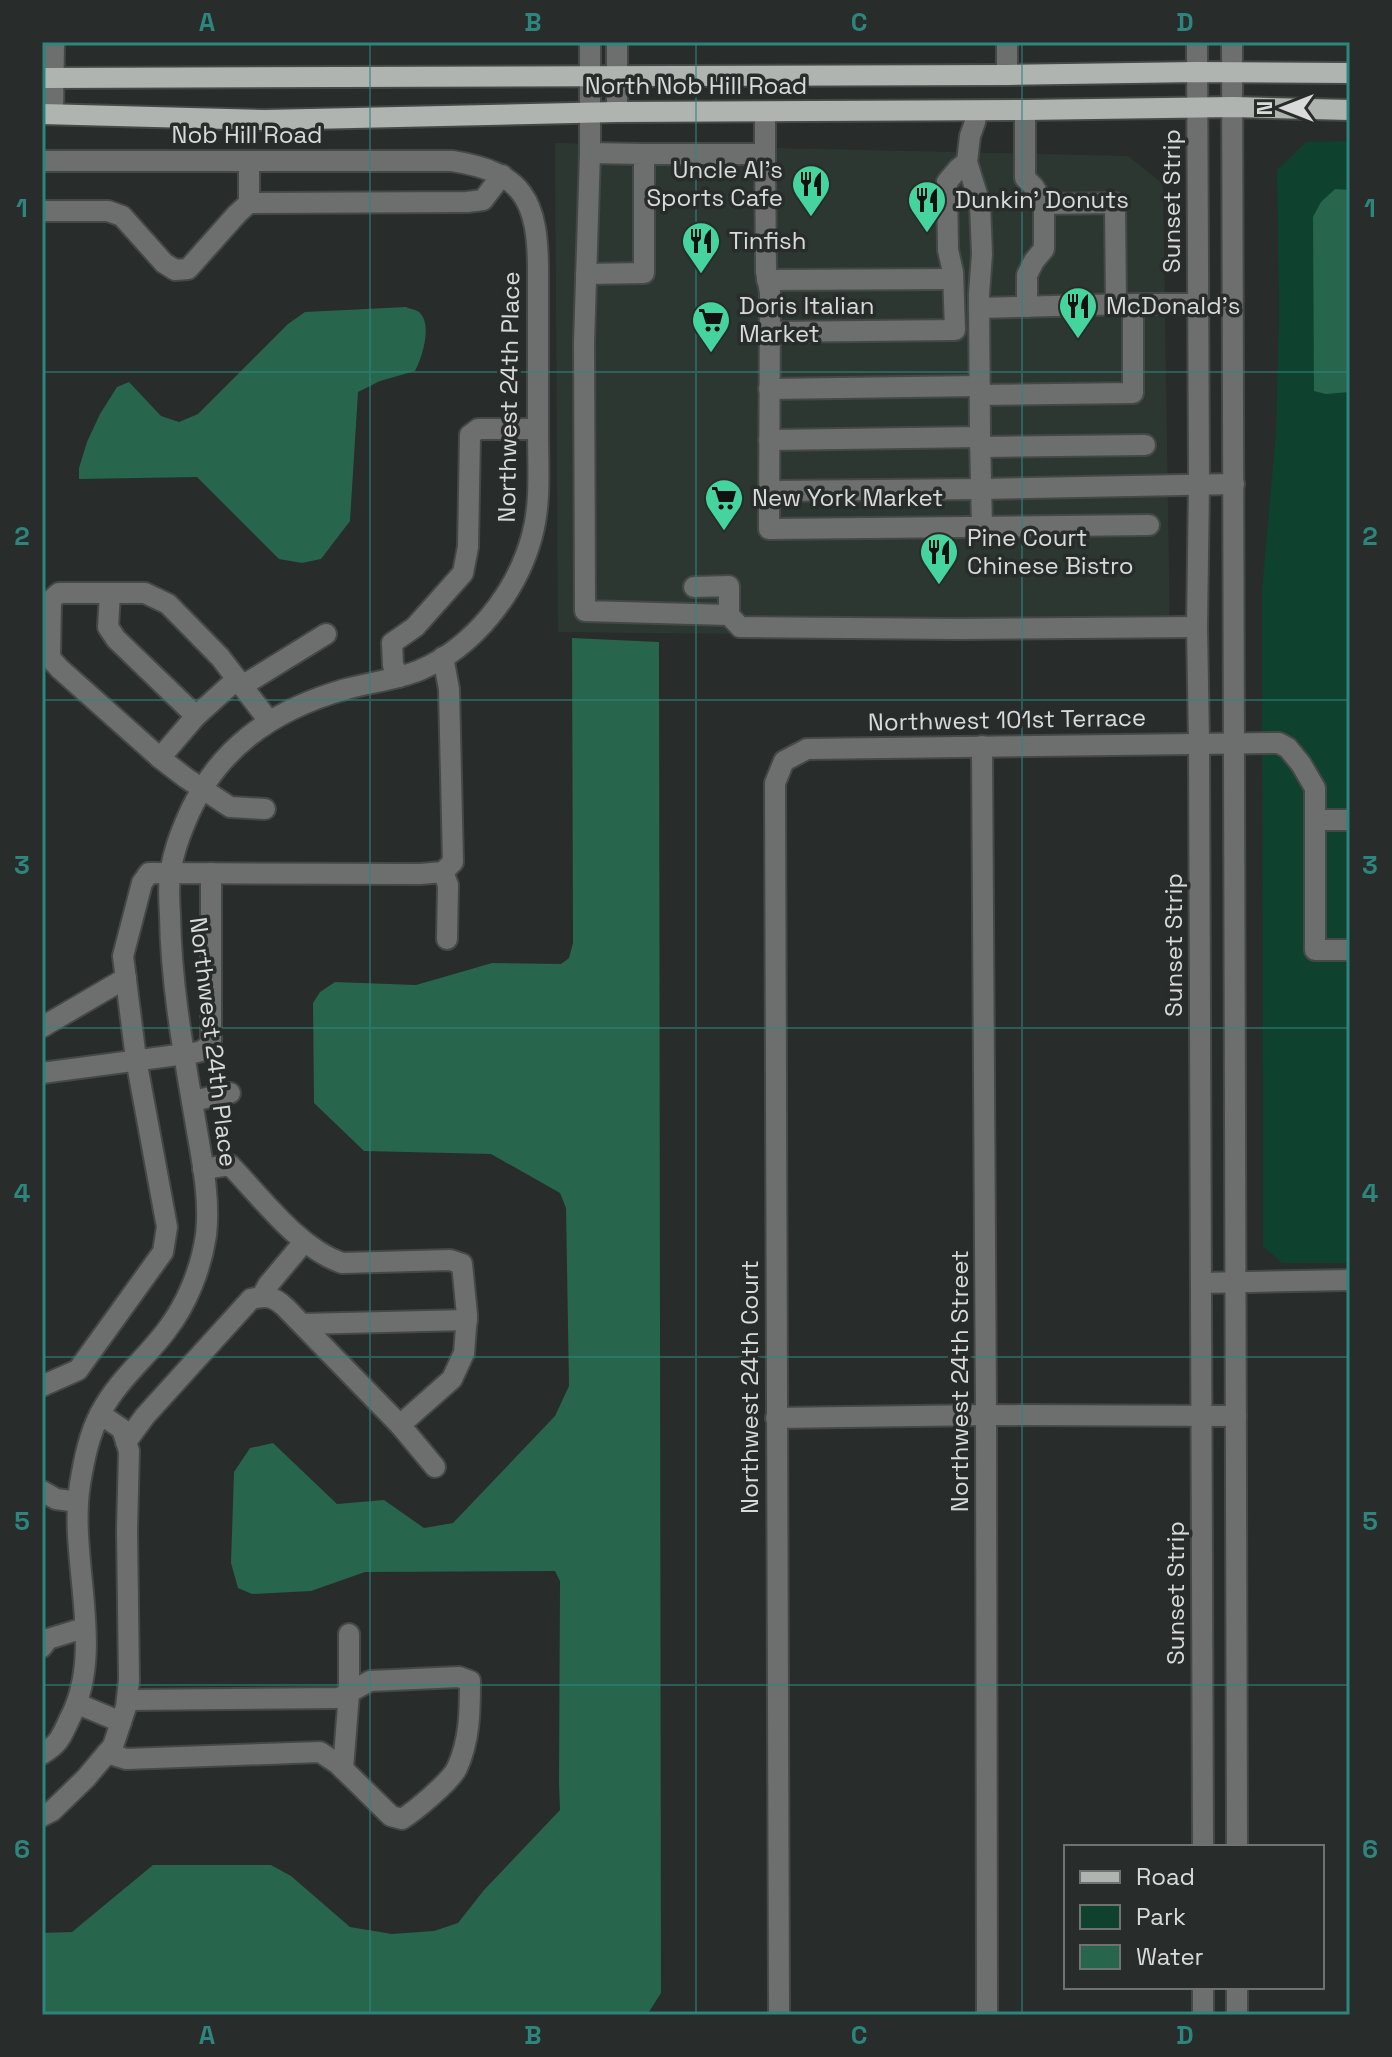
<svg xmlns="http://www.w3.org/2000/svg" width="1392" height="2057" font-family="'Space Grotesk',sans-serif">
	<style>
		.built { fill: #2d3732 }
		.green { fill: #0e422f }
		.water { fill: #27654c }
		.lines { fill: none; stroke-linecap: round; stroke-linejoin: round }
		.minor-casing { stroke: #444846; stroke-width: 24 }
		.major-casing { stroke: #444846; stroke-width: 24 }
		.minor { stroke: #6d6f6e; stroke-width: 20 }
		.major { stroke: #afb4b1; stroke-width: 20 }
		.grid { fill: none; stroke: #2d857e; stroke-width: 2; stroke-opacity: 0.55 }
		.labels { text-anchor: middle; stroke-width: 7; stroke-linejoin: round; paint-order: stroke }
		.street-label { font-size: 24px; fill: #d8dbda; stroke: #282c2a }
		.poi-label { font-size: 24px; fill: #d8dbda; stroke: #282c2a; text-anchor: start }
		.neatline { fill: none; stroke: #2d857e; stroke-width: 3 }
		.grid-label { font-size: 26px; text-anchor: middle; font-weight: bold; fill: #2d857e }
	</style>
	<rect width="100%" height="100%" fill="#282c2a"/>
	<path class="built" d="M555 143 1128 156 1163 184 1170 639 558 632Z"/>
	<path class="green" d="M1350 141V1263H1282L1263 1246 1262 590 1276 432 1279 313 1277 170 1306 142Z"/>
	<g class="water">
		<path d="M1335 189 1350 190V392L1326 394 1314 391 1313 217 1321 202Z"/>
		<path d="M406 307C410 309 415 309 419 312 433 324 422 358 415 371L380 381 358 392 350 521 321 559 302 563 279 559 197 477 79 479V468L87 442 100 414 117 387 129 382 161 416 179 422 198 414 288 324 305 312Z"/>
		<path d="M572 638 659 642 661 1993 647 2015H42V1933L72 1932 153 1865H271L291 1876 350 1927 392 1934 434 1931 458 1923 484 1890 560 1810 559 1783 560 1581 555 1571 365 1572 311 1591 252 1594 238 1588 231 1563 234 1472 250 1448 273 1443 337 1504 384 1500 424 1528 453 1523 555 1416 569 1386 566 1208 560 1193 491 1154 364 1151 314 1103 313 1003 320 992 335 982 416 985 492 963 561 964 569 958 573 943Z"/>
	</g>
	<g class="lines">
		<g class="minor-casing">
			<g id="minor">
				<path d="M590 42V153L584 343 585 611 729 615V586L694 587"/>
				<path d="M617 42V112"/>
				<path d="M1197 42 1199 484 1197 627 1199 743 1203 1847"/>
				<path d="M1232 42 1237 1847"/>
				<path d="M1007 75V42"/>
				<path d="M1025 110V178L1034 187 1044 204 1115 203 1116 305"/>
				<path d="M765 112V154"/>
				<path d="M53 114 54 42"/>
				<path d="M644 154H765L766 272 770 292 769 529 1149 525"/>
				<path d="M42 161H452C524 172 538 201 538 271 538 325 538 379 538 433 538 467 541 503 532 536 517 592 474 647 420 670 396 680 371 682 346 689 272 710 215 749 185 823 179 837 174 852 171 868 168 883 169 900 170 915 171 988 185 1060 197 1131 203 1165 210 1201 206 1235 201 1269 187 1304 166 1331 145 1359 118 1380 101 1412 89 1434 84 1460 80 1484 68 1559 106 1649 70 1718 61 1737 60 1743 42 1754"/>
				<path d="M249 161V203"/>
				<path d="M42 211H108L122 216 164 263 175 270 188 269 237 214 249 203 467 202 483 200 502 175"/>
				<path d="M586 274 644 273V154L590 153"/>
				<path d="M767 280 953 279"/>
				<path d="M1027 307V275L1034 261 1044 249V204"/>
				<path d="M979 308 1129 304"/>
				<path d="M770 332 955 330 953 272 948 250 947 182 958 169 967 162"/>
				<path d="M769 389 980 386"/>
				<path d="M980 395 1133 393V304H1198"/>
				<path d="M980 437 982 527"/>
				<path d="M769 440 980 437 979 294 982 254 980 204 967 162 970 136 975 122 977 111"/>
				<path d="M980 447 1145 445"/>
				<path d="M769 491 982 489 1234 484"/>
				<path d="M110 593 108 627 116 639 196 716"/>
				<path d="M729 615 740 627 958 629 1197 627"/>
				<path d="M399 677 393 665 392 643 415 627 463 573 468 547 470 435 478 429H538"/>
				<path d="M242 686 326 634"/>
				<path d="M982 746 986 1415 987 2015"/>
				<path d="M160 758 196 716 237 679"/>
				<path d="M265 809 230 807 186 778 160 758 60 669 50 658 51 600 59 593H145L168 604 220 657 269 721"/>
				<path d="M1315 820H1350"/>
				<path d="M443 872 448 885 447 939"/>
				<path d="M42 1027 126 978"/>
				<path d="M42 1073 185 1054C197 1052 205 1053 211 1041V873"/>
				<path d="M192 1101 230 1093"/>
				<path d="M203 1169 230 1165C262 1198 298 1248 342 1263L450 1260 462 1264 467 1315 464 1353 452 1379 400 1425"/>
				<path d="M1201 1283 1350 1280"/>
				<path d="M262 1296 268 1285 304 1242"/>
				<path d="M302 1324 467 1320"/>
				<path d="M42 1386 78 1370 163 1252 167 1227 136 1059 123 956 142 883 149 873 420 874 443 872 453 862 449 689 443 657"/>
				<path d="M776 1418 986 1415 1236 1416"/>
				<path d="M126 1442 145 1416 251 1299C266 1295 273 1296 285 1307L400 1425 435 1467"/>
				<path d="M42 1491 56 1499 78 1502"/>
				<path d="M42 1647 48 1639 84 1628"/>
				<path d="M78 1704 121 1722"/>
				<path d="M107 1753 126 1759 320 1752 338 1764 391 1816 402 1819C415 1811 451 1781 457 1768 470 1740 470 1710 470 1681L459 1677 370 1681 339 1698 127 1700"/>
				<path d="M343 1769 349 1693V1634"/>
				<path d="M42 1816 52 1811 86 1778 113 1746 126 1707 129 1680 127 1530 129 1451 122 1429 100 1414"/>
				<path d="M1203 1987V2015"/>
				<path d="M1237 1987V2015"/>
				<path d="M779 2015 775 783 784 761 807 749 1279 743 1288 748 1301 764 1315 788V950H1350"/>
			</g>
		</g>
		<g class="major-casing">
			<g id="major">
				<path d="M42 78 1007 75 1197 72 1350 73"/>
				<path d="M42 114 265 120 617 112 1025 110 1233 107 1350 110"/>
			</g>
		</g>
		<use href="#minor" class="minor"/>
		<use href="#major" class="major"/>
	</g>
	<path class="grid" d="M370 42V2015M696 42V2015M1022 42V2015M42 372H1350M42 700H1350M42 1028H1350M42 1357H1350M42 1685H1350"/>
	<defs>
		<g id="restaurant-pin" transform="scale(2)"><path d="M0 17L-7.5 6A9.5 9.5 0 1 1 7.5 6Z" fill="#46d49e" stroke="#282c2a"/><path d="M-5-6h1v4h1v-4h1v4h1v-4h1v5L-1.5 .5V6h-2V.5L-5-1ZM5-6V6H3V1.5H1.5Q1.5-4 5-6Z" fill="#111"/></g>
		<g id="supermarket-pin" transform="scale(2)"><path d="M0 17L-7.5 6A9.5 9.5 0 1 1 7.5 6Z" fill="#46d49e" stroke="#282c2a"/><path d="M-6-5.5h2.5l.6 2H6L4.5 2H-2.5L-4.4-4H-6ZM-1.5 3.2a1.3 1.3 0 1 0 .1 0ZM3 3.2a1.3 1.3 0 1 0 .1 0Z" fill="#111"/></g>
	</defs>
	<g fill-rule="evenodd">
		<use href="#restaurant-pin" x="811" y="184"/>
		<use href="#restaurant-pin" x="927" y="200"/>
		<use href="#restaurant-pin" x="701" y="241"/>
		<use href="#restaurant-pin" x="1078" y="306"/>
		<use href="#supermarket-pin" x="711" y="320"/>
		<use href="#supermarket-pin" x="724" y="498"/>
		<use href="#restaurant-pin" x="939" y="552"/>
	</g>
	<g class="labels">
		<g class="street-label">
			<text x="696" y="94">North Nob Hill Road</text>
			<text x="247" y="143">Nob Hill Road</text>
			<text transform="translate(1172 201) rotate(-90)" y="8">Sunset Strip</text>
			<text transform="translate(509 397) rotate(-89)" y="8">Northwest 24th Place</text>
			<text transform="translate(1007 720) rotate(-1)" y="8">Northwest 101st Terrace</text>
			<text transform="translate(1174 945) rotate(-90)" y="8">Sunset Strip</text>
			<text transform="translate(213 1042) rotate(83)" y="8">Northwest 24th Place</text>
			<text transform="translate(960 1381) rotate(-90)" y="8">Northwest 24th Street</text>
			<text transform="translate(750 1387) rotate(-90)" y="8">Northwest 24th Court</text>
			<text transform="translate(1176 1593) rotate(-90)" y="8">Sunset Strip</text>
		</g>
		<g class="poi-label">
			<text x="783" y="178" text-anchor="end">Uncle Al's<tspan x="783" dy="28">Sports Cafe</tspan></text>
			<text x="955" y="208">Dunkin' Donuts</text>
			<text x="729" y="249">Tinfish</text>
			<text x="739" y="314">Doris Italian<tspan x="739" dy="28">Market</tspan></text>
			<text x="1106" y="314">McDonald's</text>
			<text x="752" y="506">New York Market</text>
			<text x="967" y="546">Pine Court<tspan x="967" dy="28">Chinese Bistro</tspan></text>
		</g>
	</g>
	<rect width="1392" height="2057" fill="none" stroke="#282c2a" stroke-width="88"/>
	<rect x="1064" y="1845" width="260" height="144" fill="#282c2a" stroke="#6e7270" stroke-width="2"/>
	<rect x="1080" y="1871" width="40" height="12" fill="#afb4b1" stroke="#6e7270" stroke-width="2"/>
	<text x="1136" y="1885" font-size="24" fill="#d8dbda">Road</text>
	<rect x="1080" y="1905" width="40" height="24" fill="#0e422f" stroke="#6e7270" stroke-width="2"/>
	<text x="1136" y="1925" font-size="24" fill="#d8dbda">Park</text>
	<rect x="1080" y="1945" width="40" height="24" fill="#27654c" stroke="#6e7270" stroke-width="2"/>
	<text x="1136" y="1965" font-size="24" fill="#d8dbda">Water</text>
	<g transform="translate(1284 108) rotate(270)" stroke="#282c2a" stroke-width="6" paint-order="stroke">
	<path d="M0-6L14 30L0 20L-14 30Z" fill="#d8dbda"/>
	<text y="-12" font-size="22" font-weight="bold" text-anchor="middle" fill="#d8dbda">N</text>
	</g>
	<rect x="44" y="44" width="1304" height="1969" class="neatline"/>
	<g class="grid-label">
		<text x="207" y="31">A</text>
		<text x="533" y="31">B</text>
		<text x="859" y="31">C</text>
		<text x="1185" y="31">D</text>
		<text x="22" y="217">1</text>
		<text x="1370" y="217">1</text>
		<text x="22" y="545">2</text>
		<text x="1370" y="545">2</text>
		<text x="22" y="874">3</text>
		<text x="1370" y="874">3</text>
		<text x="22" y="1202">4</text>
		<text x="1370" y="1202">4</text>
		<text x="22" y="1530">5</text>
		<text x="1370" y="1530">5</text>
		<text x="22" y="1858">6</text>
		<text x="1370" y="1858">6</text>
		<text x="207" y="2044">A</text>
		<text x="533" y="2044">B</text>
		<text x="859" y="2044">C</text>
		<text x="1185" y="2044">D</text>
	</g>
</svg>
